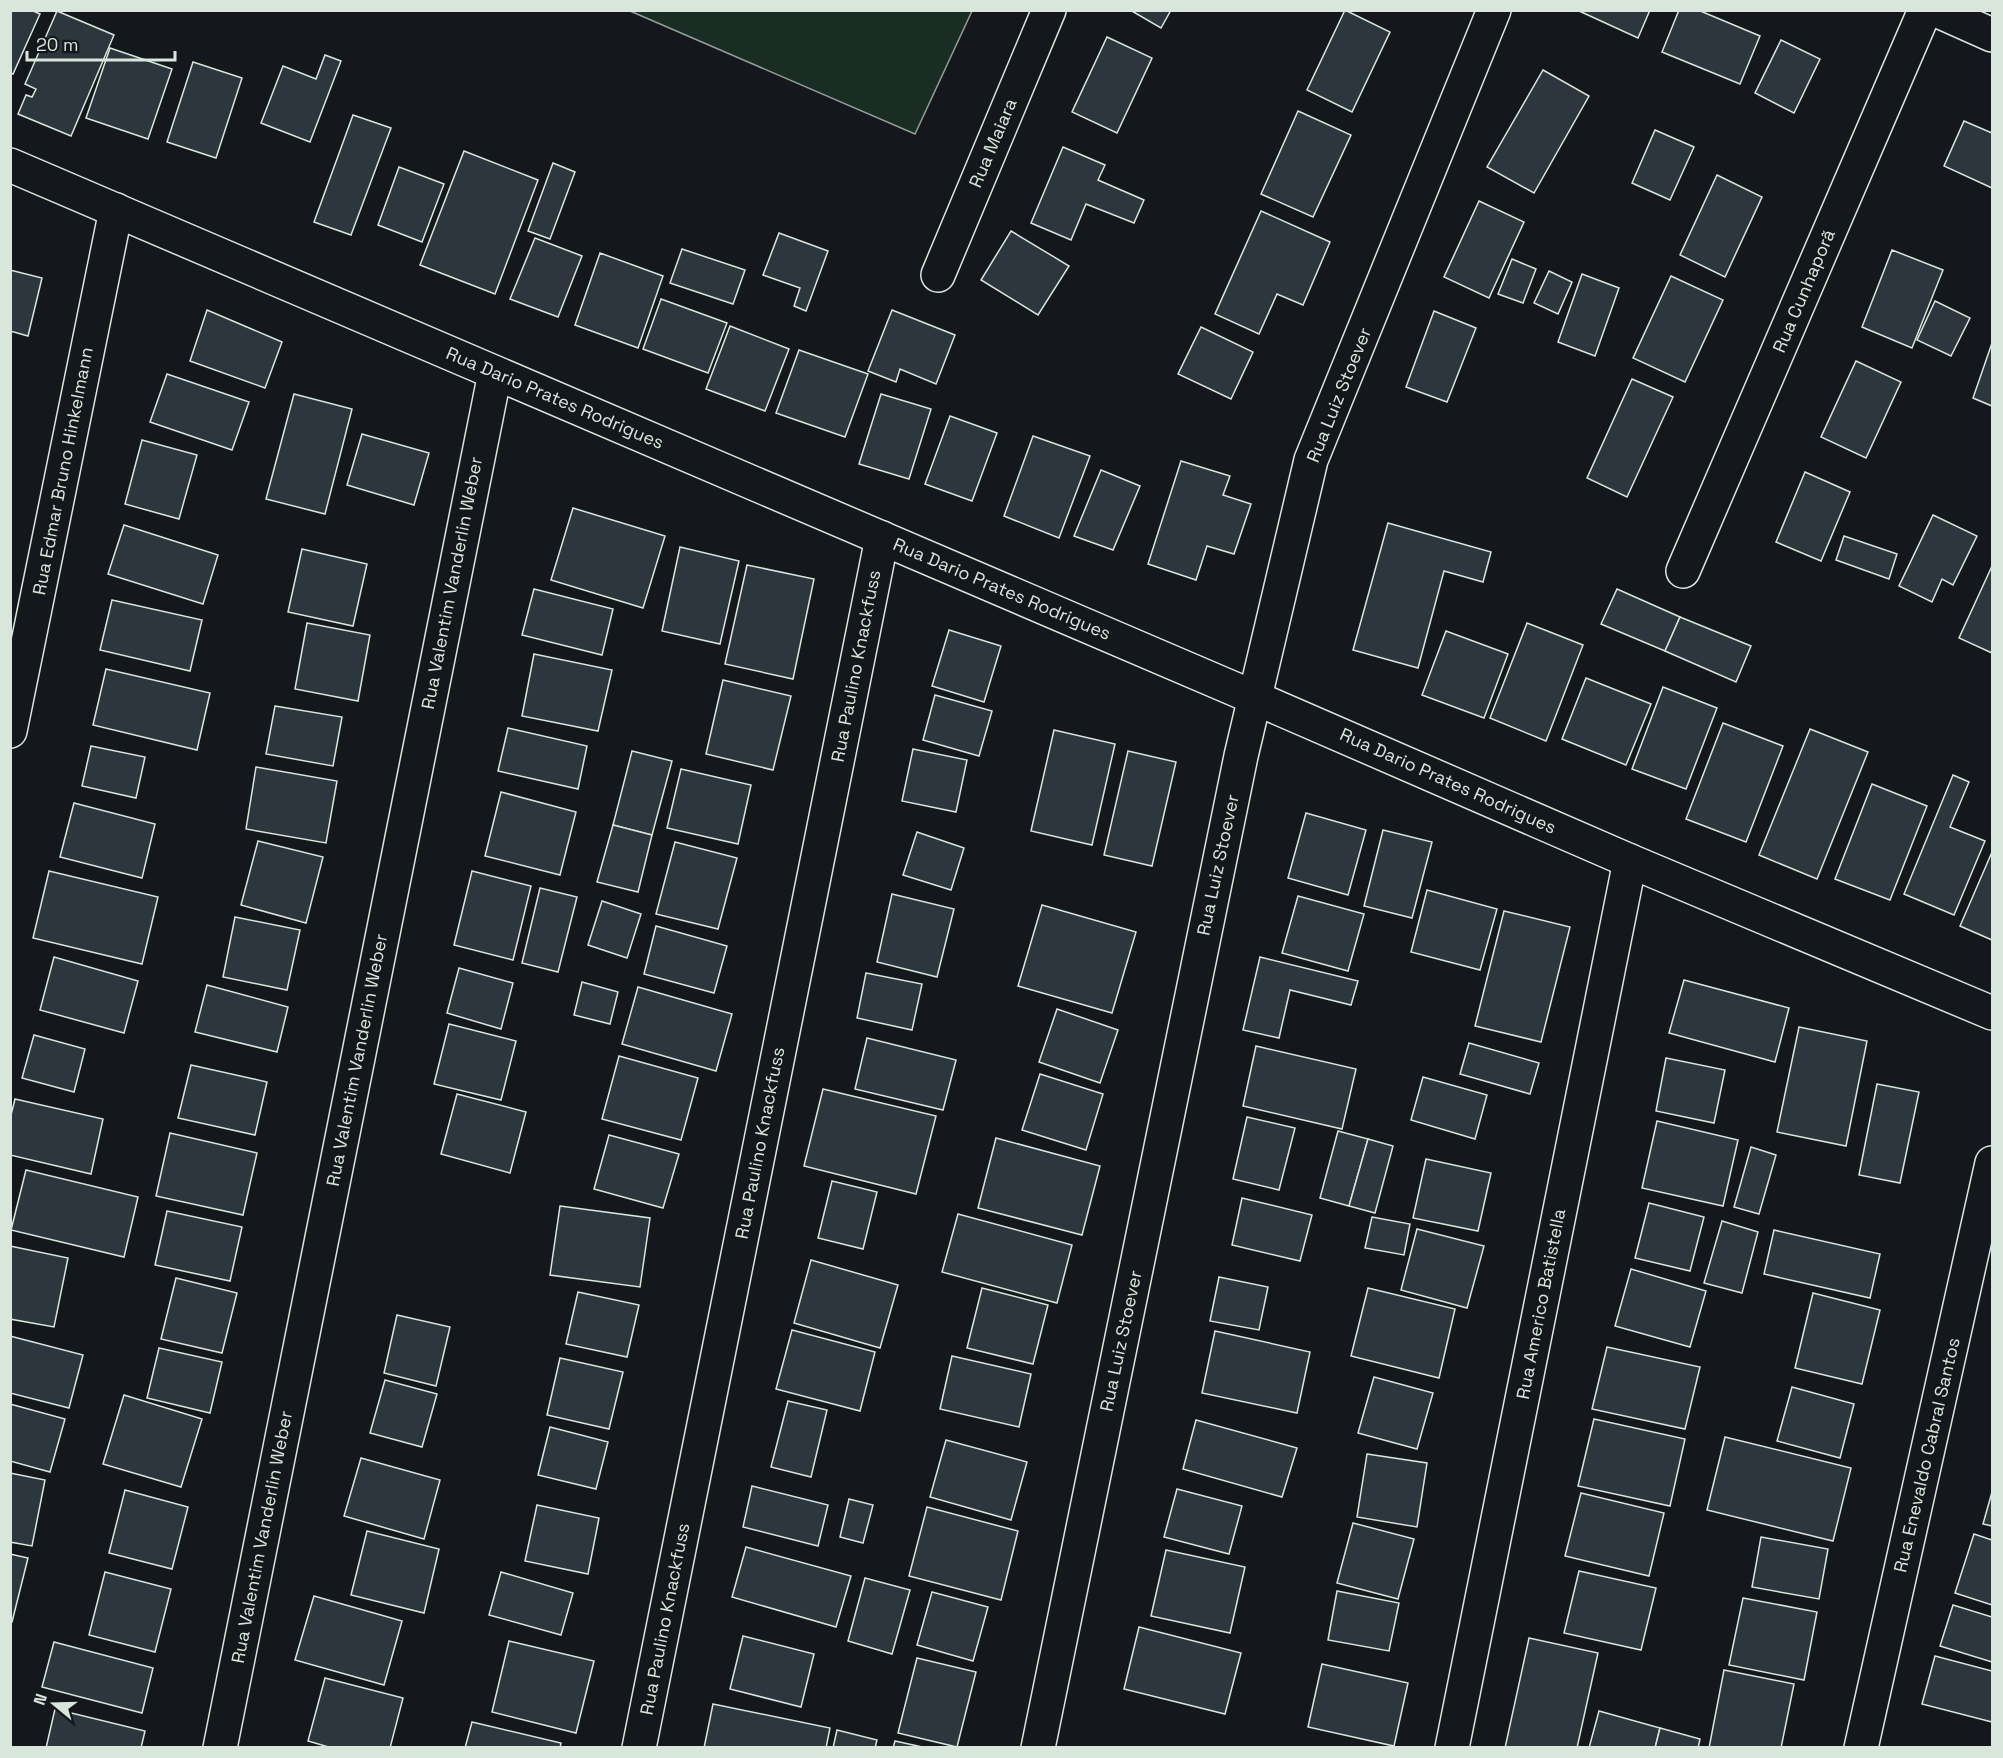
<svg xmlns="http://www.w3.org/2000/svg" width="2003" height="1758" font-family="'Space Grotesk',sans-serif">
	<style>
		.green { fill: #1a2d24; stroke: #939e99; stroke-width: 1.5 }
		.building { fill: #2c363c; stroke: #d8e6dc; stroke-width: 1.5 }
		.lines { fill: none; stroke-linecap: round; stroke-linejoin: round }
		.minor-casing { stroke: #d8e6dc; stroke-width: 36 }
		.minor { stroke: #14181c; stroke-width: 33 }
		.labels { text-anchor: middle; stroke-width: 4.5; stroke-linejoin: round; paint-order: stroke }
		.street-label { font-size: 18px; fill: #d8e6dc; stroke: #14181c }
	</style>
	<rect width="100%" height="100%" fill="#14181c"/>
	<path class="green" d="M630 11H972L915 134Z"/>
	<g class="building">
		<path d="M10 10H31L40 14 13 74 10 73Z"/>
		<path d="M1130 10H1171L1161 28Z"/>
		<path d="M1345 10 1390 32 1352 112 1307 90Z"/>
		<path d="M1577 10H1650L1638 38Z"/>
		<path d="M1679 10H1698L1760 36 1740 84 1662 52Z"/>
		<path d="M57 11 114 35 71 136 18 114 26 95 32 97 36 89 25 84Z"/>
		<path d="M1107 37 1152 58 1117 133 1072 112Z"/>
		<path d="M1781 40 1820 59 1794 113 1755 93Z"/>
		<path d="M110 48 172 69 148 139 86 118Z"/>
		<path d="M325 55 341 61 310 142 261 123 283 66 316 79Z"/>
		<path d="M193 62 242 78 216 158 167 142Z"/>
		<path d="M1543 70 1589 96 1534 193 1487 167Z"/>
		<path d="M1298 111 1351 135 1313 217 1261 194Z"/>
		<path d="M353 115 391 128 351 235 314 222Z"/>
		<path d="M1964 121 1992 133V188L1944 166Z"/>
		<path d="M1655 130 1694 147 1670 200 1632 183Z"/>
		<path d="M1063 147 1105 165 1098 180 1144 200 1134 223 1086 204 1071 240 1031 223Z"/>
		<path d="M464 151 538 180 495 294 420 265Z"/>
		<path d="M553 163 575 172 550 239 528 231Z"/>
		<path d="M399 167 444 184 422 242 378 225Z"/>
		<path d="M1717 175 1762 197 1725 277 1680 255Z"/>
		<path d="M1479 201 1524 222 1489 298 1444 277Z"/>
		<path d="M1261 211 1330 242 1303 305 1277 294 1259 334 1215 314Z"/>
		<path d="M1011 231 1069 266 1038 315 981 280Z"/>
		<path d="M779 233 828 251 806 311 794 306 800 288 763 275Z"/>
		<path d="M535 238 582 256 558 317 510 299Z"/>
		<path d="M682 249 745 270 733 304 670 283Z"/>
		<path d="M1892 250 1943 270 1912 348 1862 327Z"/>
		<path d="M600 253 663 276 638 348 575 325Z"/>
		<path d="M1512 259 1536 269 1523 303 1498 294Z"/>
		<path d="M10 270 42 278 28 336 10 331Z"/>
		<path d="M1549 271 1572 282 1558 314 1534 303Z"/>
		<path d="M1582 274 1619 288 1595 356 1558 342Z"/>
		<path d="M1671 276 1723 300 1685 382 1633 358Z"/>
		<path d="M661 299 727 323 708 373 643 349Z"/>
		<path d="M1935 301 1970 318 1951 356 1917 340Z"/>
		<path d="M207 310 282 342 265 388 190 361Z"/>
		<path d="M892 310 955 335 936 384 900 369 896 382 868 371Z"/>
		<path d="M1434 311 1476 328 1447 402 1406 387Z"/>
		<path d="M730 326 789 349 765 411 706 389Z"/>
		<path d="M1201 327 1253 352 1231 399 1178 374Z"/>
		<path d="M1992 343V406L1973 398Z"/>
		<path d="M799 350 868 374 845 437 776 413Z"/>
		<path d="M1856 361 1901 382 1866 458 1821 437Z"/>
		<path d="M167 374 249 402 232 450 150 422Z"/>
		<path d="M1632 379 1673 397 1627 497 1587 478Z"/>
		<path d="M294 394 352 409 325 514 266 499Z"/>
		<path d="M881 394 931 409 909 479 859 464Z"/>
		<path d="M950 416 997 433 972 501 925 484Z"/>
		<path d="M362 434 429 453 414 505 347 485Z"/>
		<path d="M1033 436 1090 456 1059 538 1004 516Z"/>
		<path d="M142 440 197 455 179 519 125 504Z"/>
		<path d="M1181 461 1230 476 1223 495 1251 504 1234 554 1207 546 1196 580 1148 564Z"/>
		<path d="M1101 470 1140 486 1113 550 1074 536Z"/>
		<path d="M1805 472 1850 492 1821 561 1776 542Z"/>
		<path d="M573 508 665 536 643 608 551 580Z"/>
		<path d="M1933 515 1977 536 1953 585 1942 579 1932 602 1899 586Z"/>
		<path d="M1388 523 1491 552 1483 582 1444 571 1418 668 1353 650Z"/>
		<path d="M124 525 218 555 203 604 108 574Z"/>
		<path d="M1844 536 1897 554 1889 579 1836 560Z"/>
		<path d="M680 547 739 561 720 644 662 631Z"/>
		<path d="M302 549 367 564 353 626 288 612Z"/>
		<path d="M747 565 814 579 793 679 725 664Z"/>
		<path d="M1992 566V653L1959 638Z"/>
		<path d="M534 589 613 609 602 655 522 635Z"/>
		<path d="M1617 589 1680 617 1665 651 1601 624Z"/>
		<path d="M112 600 202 620 190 671 100 650Z"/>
		<path d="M1680 617 1751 646 1736 682 1665 651Z"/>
		<path d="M307 623 370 635 358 701 295 689Z"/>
		<path d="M1527 623 1583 645 1546 741 1490 718Z"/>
		<path d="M949 630 1001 646 984 702 932 686Z"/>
		<path d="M1446 631 1508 654 1484 718 1422 695Z"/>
		<path d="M534 654 612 670 598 731 522 716Z"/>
		<path d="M106 669 210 693 197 750 93 725Z"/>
		<path d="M1586 678 1651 704 1626 765 1562 739Z"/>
		<path d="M723 680 791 696 773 770 706 754Z"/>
		<path d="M1663 687 1717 708 1686 789 1632 769Z"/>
		<path d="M935 695 992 711 979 756 923 740Z"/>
		<path d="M275 706 342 717 333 766 266 754Z"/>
		<path d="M1723 723 1783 746 1746 842 1686 819Z"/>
		<path d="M508 728 587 746 578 789 498 771Z"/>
		<path d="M1810 729 1868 752 1817 879 1759 855Z"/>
		<path d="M1054 730 1115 744 1092 845 1031 831Z"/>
		<path d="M91 746 145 757 136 798 82 786Z"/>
		<path d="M913 749 967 760 956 812 902 801Z"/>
		<path d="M632 751 672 761 652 835 613 825Z"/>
		<path d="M1128 751 1176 762 1152 866 1104 855Z"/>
		<path d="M256 767 337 781 326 843 246 829Z"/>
		<path d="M681 769 751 785 738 844 667 828Z"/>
		<path d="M1953 775 1969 782 1950 827 1985 841 1954 915 1904 894Z"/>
		<path d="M1872 784 1927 806 1890 900 1835 879Z"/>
		<path d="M501 792 576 812 560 875 485 856Z"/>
		<path d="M74 803 155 824 142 878 60 857Z"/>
		<path d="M1306 813 1366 830 1348 895 1288 878Z"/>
		<path d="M613 825 652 835 638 892 597 882Z"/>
		<path d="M1383 830 1432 842 1412 918 1364 906Z"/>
		<path d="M917 832 964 848 951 890 903 875Z"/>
		<path d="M258 841 323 857 306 923 241 905Z"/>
		<path d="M675 842 737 858 718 929 656 914Z"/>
		<path d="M1992 852V940L1960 926Z"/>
		<path d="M49 871 158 897 142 964 33 938Z"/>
		<path d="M472 871 531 886 513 960 454 945Z"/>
		<path d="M540 888 577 897 558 972 522 963Z"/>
		<path d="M1427 890 1497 909 1480 970 1411 952Z"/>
		<path d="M892 894 954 909 937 977 877 962Z"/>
		<path d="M1298 896 1364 914 1348 971 1282 953Z"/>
		<path d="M602 901 641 914 627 958 588 945Z"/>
		<path d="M1042 905 1136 932 1112 1013 1018 986Z"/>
		<path d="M1504 911 1570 927 1541 1042 1475 1026Z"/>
		<path d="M235 917 300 930 287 990 223 977Z"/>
		<path d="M656 926 727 946 714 993 644 974Z"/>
		<path d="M54 957 138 981 124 1033 40 1010Z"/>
		<path d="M1260 957 1358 981 1351 1005 1290 990 1279 1038 1243 1030Z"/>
		<path d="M459 968 513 983 501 1029 447 1013Z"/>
		<path d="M866 973 922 984 912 1030 857 1018Z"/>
		<path d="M1684 980 1789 1008 1775 1062 1669 1033Z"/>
		<path d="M582 982 618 992 610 1024 574 1015Z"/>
		<path d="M207 985 288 1007 277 1052 195 1032Z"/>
		<path d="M638 987 732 1014 716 1071 622 1044Z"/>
		<path d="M1057 1009 1118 1030 1100 1083 1039 1062Z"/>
		<path d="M449 1024 516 1041 501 1100 434 1084Z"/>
		<path d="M1799 1027 1867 1041 1846 1146 1777 1132Z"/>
		<path d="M34 1035 85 1049 74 1092 22 1078Z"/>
		<path d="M867 1038 956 1060 943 1110 855 1089Z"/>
		<path d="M1469 1043 1539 1063 1530 1094 1460 1074Z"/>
		<path d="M1256 1046 1356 1069 1342 1129 1243 1106Z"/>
		<path d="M619 1056 698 1078 681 1140 602 1119Z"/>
		<path d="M1666 1058 1725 1070 1714 1123 1656 1111Z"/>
		<path d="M191 1065 267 1082 255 1135 178 1118Z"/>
		<path d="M1040 1074 1103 1094 1086 1150 1022 1130Z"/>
		<path d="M1423 1077 1487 1095 1475 1139 1411 1120Z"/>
		<path d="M1877 1084 1919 1092 1900 1183 1859 1175Z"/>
		<path d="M823 1089 936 1116 916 1194 804 1166Z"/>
		<path d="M457 1094 526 1112 510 1173 441 1154Z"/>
		<path d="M15 1099 103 1119 91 1174 10 1155V1119Z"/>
		<path d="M1247 1117 1295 1128 1279 1190 1233 1179Z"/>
		<path d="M1657 1121 1738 1140 1723 1206 1642 1188Z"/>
		<path d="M1338 1131 1368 1139 1349 1206 1320 1198Z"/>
		<path d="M170 1133 257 1153 243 1215 156 1196Z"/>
		<path d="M609 1135 679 1154 663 1208 594 1189Z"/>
		<path d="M996 1138 1100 1166 1082 1235 978 1208Z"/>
		<path d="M1368 1139 1393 1146 1375 1213 1349 1206Z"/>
		<path d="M1751 1147 1776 1155 1759 1214 1734 1207Z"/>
		<path d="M1426 1159 1491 1173 1478 1231 1413 1218Z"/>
		<path d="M26 1170 138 1197 124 1257 11 1230Z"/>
		<path d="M832 1181 877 1192 863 1249 818 1238Z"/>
		<path d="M1242 1198 1312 1215 1300 1261 1232 1245Z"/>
		<path d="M1649 1203 1704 1217 1690 1271 1635 1258Z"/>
		<path d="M560 1206 650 1218 640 1287 550 1275Z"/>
		<path d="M167 1211 242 1227 230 1281 155 1265Z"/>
		<path d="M958 1214 1072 1245 1057 1303 942 1272Z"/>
		<path d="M1372 1217 1410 1224 1404 1255 1365 1248Z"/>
		<path d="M1722 1221 1758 1232 1742 1293 1704 1283Z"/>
		<path d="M1417 1229 1484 1246 1467 1308 1401 1290Z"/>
		<path d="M1774 1230 1880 1254 1870 1298 1764 1274Z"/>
		<path d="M10 1246 68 1258 54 1327 10 1319Z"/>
		<path d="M811 1260 898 1285 880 1348 794 1323Z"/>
		<path d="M1631 1269 1706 1291 1690 1347 1615 1326Z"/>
		<path d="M1219 1277 1268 1287 1259 1330 1210 1321Z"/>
		<path d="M176 1278 237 1293 222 1353 161 1339Z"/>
		<path d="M982 1288 1048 1305 1033 1364 967 1348Z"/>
		<path d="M1368 1288 1455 1309 1439 1378 1351 1356Z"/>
		<path d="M578 1292 639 1305 627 1357 566 1344Z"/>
		<path d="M1813 1293 1880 1310 1862 1384 1795 1368Z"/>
		<path d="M397 1315 450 1327 436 1386 384 1373Z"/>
		<path d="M792 1330 875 1352 860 1411 776 1389Z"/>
		<path d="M1215 1331 1310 1352 1297 1413 1202 1393Z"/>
		<path d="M10 1336 83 1355 69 1408 10 1393Z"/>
		<path d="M1607 1347 1700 1367 1685 1429 1592 1409Z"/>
		<path d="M159 1348 222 1362 210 1413 147 1398Z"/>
		<path d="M952 1356 1031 1374 1019 1427 940 1409Z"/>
		<path d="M560 1358 623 1372 609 1429 547 1415Z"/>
		<path d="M1374 1377 1433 1393 1417 1449 1358 1433Z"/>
		<path d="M385 1380 437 1394 422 1447 370 1433Z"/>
		<path d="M1792 1387 1854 1404 1840 1458 1777 1441Z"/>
		<path d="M124 1395 202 1419 181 1487 103 1464Z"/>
		<path d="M788 1401 827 1410 811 1477 771 1467Z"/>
		<path d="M10 1404 65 1419 50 1472 10 1461Z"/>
		<path d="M1594 1419 1685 1439 1670 1506 1578 1486Z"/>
		<path d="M1196 1420 1297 1448 1282 1497 1183 1469Z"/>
		<path d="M550 1427 608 1442 596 1489 538 1475Z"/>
		<path d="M1725 1437 1851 1468 1833 1541 1707 1510Z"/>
		<path d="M946 1440 1027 1462 1011 1520 930 1497Z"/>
		<path d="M1367 1454 1427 1463 1417 1527 1357 1517Z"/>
		<path d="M361 1458 440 1480 424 1539 344 1516Z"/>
		<path d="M10 1473 45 1480 32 1546 10 1542Z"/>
		<path d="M752 1486 828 1505 818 1546 743 1527Z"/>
		<path d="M1177 1489 1242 1506 1229 1554 1164 1537Z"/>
		<path d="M125 1490 188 1507 172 1569 109 1553Z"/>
		<path d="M1992 1492V1526L1983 1524Z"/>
		<path d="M1581 1493 1664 1513 1649 1576 1565 1556Z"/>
		<path d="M849 1499 873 1505 863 1543 840 1537Z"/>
		<path d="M537 1505 599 1518 588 1574 525 1561Z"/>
		<path d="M927 1507 1018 1531 1001 1600 909 1576Z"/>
		<path d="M1353 1523 1414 1539 1398 1599 1337 1583Z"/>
		<path d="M367 1531 439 1549 424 1613 351 1595Z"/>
		<path d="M1974 1534 1992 1540V1605L1955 1593Z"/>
		<path d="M1761 1537 1828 1549 1819 1599 1752 1587Z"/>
		<path d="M746 1547 851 1576 836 1627 732 1597Z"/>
		<path d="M1166 1550 1245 1567 1230 1633 1151 1616Z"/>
		<path d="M10 1554 28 1558 12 1622H10Z"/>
		<path d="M1579 1571 1656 1588 1641 1650 1564 1633Z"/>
		<path d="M105 1572 171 1589 155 1652 89 1635Z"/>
		<path d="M501 1572 573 1593 561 1635 489 1615Z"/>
		<path d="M865 1578 910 1590 892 1654 848 1641Z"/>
		<path d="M1337 1591 1399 1603 1389 1651 1328 1640Z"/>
		<path d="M932 1592 988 1607 973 1661 917 1645Z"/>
		<path d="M314 1596 402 1621 384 1685 295 1660Z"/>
		<path d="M1743 1598 1817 1612 1804 1680 1729 1665Z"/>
		<path d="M1953 1605 1992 1617V1662L1940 1646Z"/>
		<path d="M1139 1627 1241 1653 1225 1714 1124 1689Z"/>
		<path d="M743 1636 814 1654 801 1707 730 1689Z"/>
		<path d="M1529 1638 1598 1653 1577 1748H1505Z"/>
		<path d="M509 1641 594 1661 576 1733 492 1712Z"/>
		<path d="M54 1642 153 1668 142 1713 42 1687Z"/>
		<path d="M1935 1656 1992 1671V1722L1922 1704Z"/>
		<path d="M917 1658 976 1672 957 1747 898 1733Z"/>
		<path d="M1322 1664 1408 1683 1394 1746 1308 1727Z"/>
		<path d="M1724 1670 1794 1684 1781 1748H1709Z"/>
		<path d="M325 1678 403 1698 390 1748H332L308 1741Z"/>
		<path d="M713 1704 830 1728 826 1748H704Z"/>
		<path d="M55 1709 145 1731 141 1748H46Z"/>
		<path d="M1599 1711 1660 1728 1655 1748H1589Z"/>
		<path d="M472 1722 561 1743 560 1748H465Z"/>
		<path d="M1660 1728 1700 1739 1698 1748H1655Z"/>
		<path d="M837 1730 877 1740 875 1748H833Z"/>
		<path d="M895 1741 927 1748H893Z"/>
	</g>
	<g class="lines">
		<g class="minor-casing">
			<g id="minor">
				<path d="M1936 10 1992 35"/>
				<path d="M10 165 1253 697 1630 861 1992 1013"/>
				<path d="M938 275 1049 10"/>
				<path d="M1683 571 1925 10"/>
				<path d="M10 731 116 210"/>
				<path d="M220 1748 495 373"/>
				<path d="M639 1748 882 538"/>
				<path d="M1038 1748 1241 756 1311 460 1494 10"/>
				<path d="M1452 1748 1630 861"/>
				<path d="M1861 1748 1992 1163"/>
			</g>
		</g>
		<use href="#minor" class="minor"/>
	</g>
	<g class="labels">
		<g class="street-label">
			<text transform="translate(993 143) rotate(-67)" y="6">Rua Maiara</text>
			<text transform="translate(1804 291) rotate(-67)" y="6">Rua Cunhaporã</text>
			<text transform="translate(1339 395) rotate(-68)" y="6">Rua Luiz Stoever</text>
			<text transform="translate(555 398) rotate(23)" y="6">Rua Dario Prates Rodrigues</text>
			<text transform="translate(63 471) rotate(-79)" y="6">Rua Edmar Bruno Hinkelmann</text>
			<text transform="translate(452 583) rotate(-79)" y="6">Rua Valentim Vanderlin Weber</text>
			<text transform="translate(1002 589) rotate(23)" y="6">Rua Dario Prates Rodrigues</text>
			<text transform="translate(856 666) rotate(-79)" y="6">Rua Paulino Knackfuss</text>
			<text transform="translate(1448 781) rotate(24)" y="6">Rua Dario Prates Rodrigues</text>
			<text transform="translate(1218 865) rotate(-78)" y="6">Rua Luiz Stoever</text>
			<text transform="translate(357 1060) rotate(-79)" y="6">Rua Valentim Vanderlin Weber</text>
			<text transform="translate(760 1143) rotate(-79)" y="6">Rua Paulino Knackfuss</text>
			<text transform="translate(1541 1304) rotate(-79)" y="6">Rua Americo Batistella</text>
			<text transform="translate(1121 1341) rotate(-78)" y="6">Rua Luiz Stoever</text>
			<text transform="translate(1927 1455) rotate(-77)" y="6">Rua Enevaldo Cabral Santos</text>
			<text transform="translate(262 1537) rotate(-79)" y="6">Rua Valentim Vanderlin Weber</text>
			<text transform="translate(665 1619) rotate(-79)" y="6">Rua Paulino Knackfuss</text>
		</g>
	</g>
	<rect width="2003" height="1758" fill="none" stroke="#d8e6dc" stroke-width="24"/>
	<g transform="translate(54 1704) rotate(289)" stroke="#14181c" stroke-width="4.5" paint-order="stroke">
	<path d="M0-4.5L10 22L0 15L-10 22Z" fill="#d8e6dc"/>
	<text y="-9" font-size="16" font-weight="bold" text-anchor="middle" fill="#d8e6dc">N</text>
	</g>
	<path d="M27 51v9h148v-9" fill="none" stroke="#d8e6dc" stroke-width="3"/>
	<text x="36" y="51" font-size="18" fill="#d8e6dc" stroke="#14181c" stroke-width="4.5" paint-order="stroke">20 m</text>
</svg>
